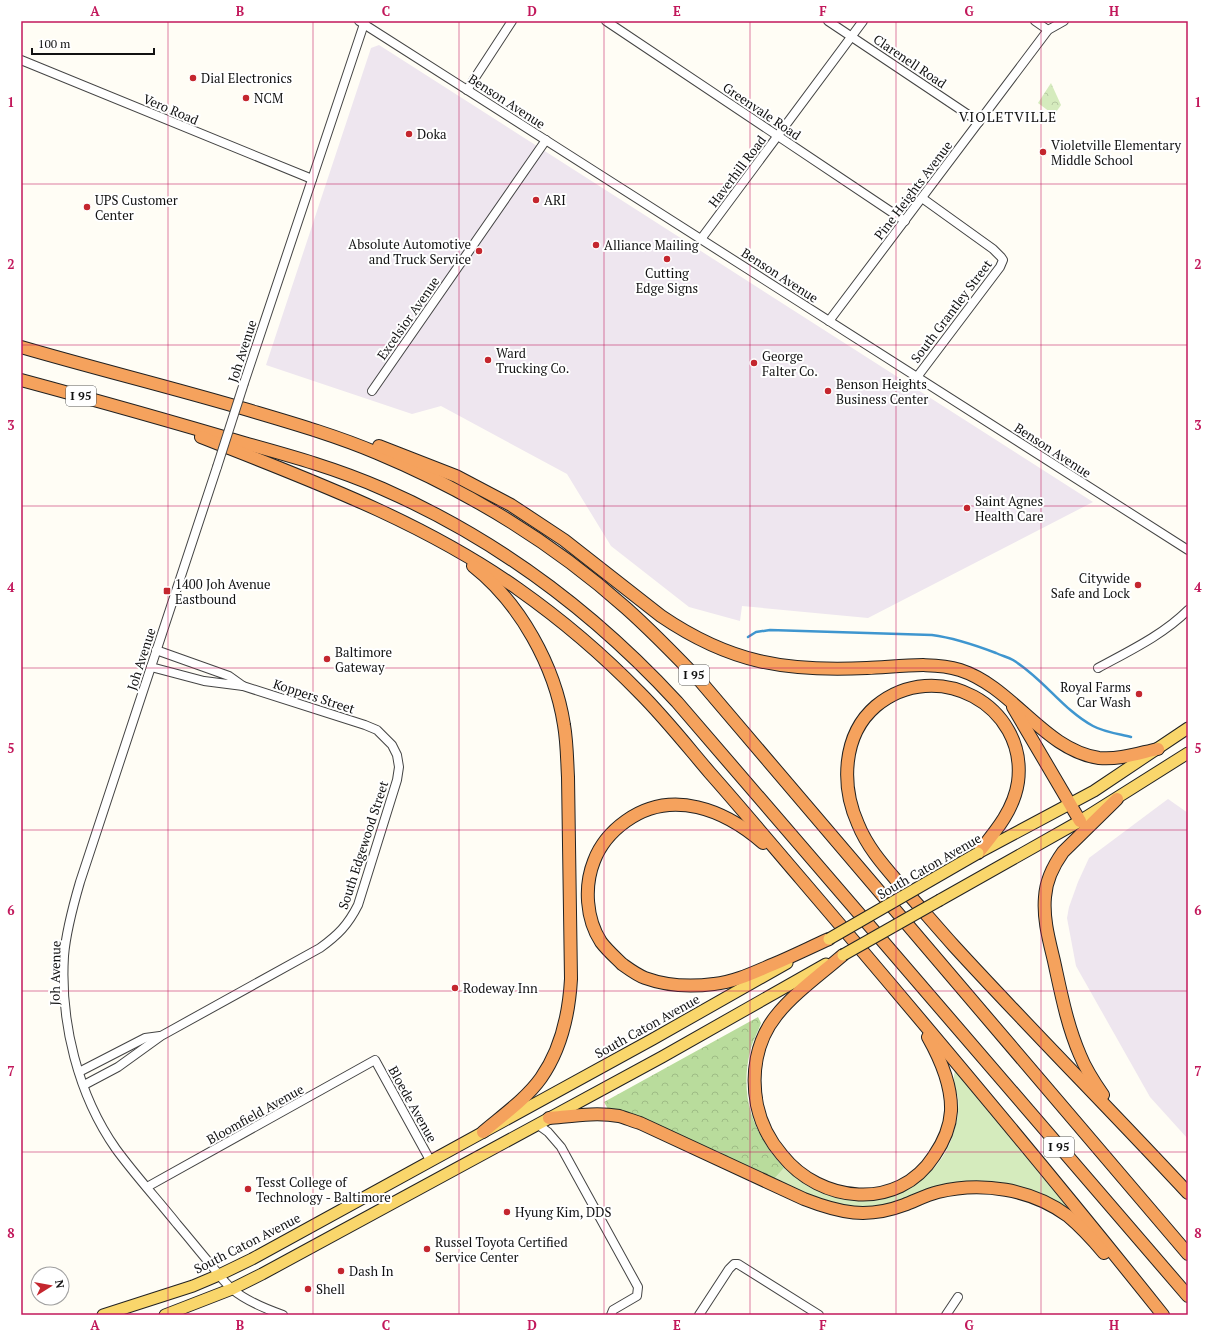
<svg xmlns="http://www.w3.org/2000/svg" width="1209" height="1336" font-family="'PT Serif',serif">
	<style>
		.industrial { fill: #eee6ef }
		.grass { fill: #d5ebbd }
		.forest { fill: url(#forest-crowns) }
		.park { fill: url(#park-crowns) }
		.lines { fill: none; stroke-linecap: round; stroke-linejoin: round }
		.stream { stroke: #3f96cf; stroke-width: 2.5 }
		.minor-casing { stroke: #444; stroke-width: 10 }
		.major-casing { stroke: #222; stroke-width: 13 }
		.highway-casing { stroke: #222; stroke-width: 14 }
		.minor { stroke: #fff; stroke-width: 8 }
		.major { stroke: #f9d66b; stroke-width: 11 }
		.highway { stroke: #f5a25d; stroke-width: 12 }
		.minor-bridge-casing { stroke: #444; stroke-width: 10; stroke-linecap: butt }
		.major-bridge-casing { stroke: #222; stroke-width: 13; stroke-linecap: butt }
		.minor-bridge { stroke: #fff; stroke-width: 8 }
		.major-bridge { stroke: #f9d66b; stroke-width: 11 }
		.grid { fill: none; stroke: #c2185b; stroke-width: 1; stroke-opacity: 0.55 }
		.poi-dot { fill: #c4262e; stroke: #fff; stroke-width: 1.5 }
		.labels { text-anchor: middle; stroke-width: 4; stroke-linejoin: round; paint-order: stroke }
		.shield { fill: #fff; stroke: #585858; stroke-width: 1 }
		.shield-label { font-size: 12px; font-weight: bold; fill: #111 }
		.street-label { font-size: 13px; fill: #111; stroke: #fff }
		.poi-label { font-size: 13px; fill: #111; stroke: #fff; text-anchor: start }
		.neighbourhood-label { font-size: 14px; letter-spacing: 1px; fill: #111; stroke: #fff }
		.neatline { fill: none; stroke: #c2185b; stroke-width: 1.5 }
		.grid-label { font-size: 13px; text-anchor: middle; font-weight: bold; fill: #c2185b }
	</style>
	<defs>
		<pattern id="forest-crowns" width="20" height="18" patternUnits="userSpaceOnUse"><rect width="20" height="18" fill="#b9dc9c"/><path d="M2 6a3 3 0 1 1 6 0M12 15a3 3 0 1 1 6 0" fill="none" stroke="#9ebc85"/></pattern>
		<pattern id="park-crowns" width="20" height="18" patternUnits="userSpaceOnUse"><rect width="20" height="18" fill="#d5ebbd"/><path d="M2 6a3 3 0 1 1 6 0M12 15a3 3 0 1 1 6 0" fill="none" stroke="#b6c8a1"/></pattern>
	</defs>
	<rect width="100%" height="100%" fill="#fffdf5"/>
	<g class="industrial">
		<path d="M379 45 1093 502 868 618 742 606 740 621 689 607 611 546 567 474 441 406 412 414 266 365 371 48Z"/>
		<path d="M1168 799 1188 813V1139L1150 1097 1076 966 1067 918 1069 907 1078 882 1089 858Z"/>
	</g>
	<path class="grass" d="M955 1071 1067 1207 1037 1192 1009 1185 898 1202 878 1207 851 1208 830 1204 774 1179 784 1168C796 1178 809 1189 825 1194 879 1215 941 1185 955 1128 958 1118 959 1108 958 1098 956 1089 952 1080 955 1071Z"/>
	<path class="forest" d="M758 1017 761 1023C758 1032 752 1042 750 1052 739 1097 754 1135 784 1168L774 1179 608 1109 604 1102Z"/>
	<path class="park" d="M1051 83 1061 105 1054 115 1038 103Z"/>
	<g class="lines">
		<path class="stream" d="M748 637 756 632 770 630 932 635C955 638 975 645 996 653 1002 656 1008 657 1013 660 1043 678 1063 710 1093 726 1104 732 1119 734 1131 737"/>
		<g class="minor-casing">
			<g id="minor">
				<path d="M359 21 1188 550"/>
				<path d="M606 21 905 221"/>
				<path d="M828 21 979 122"/>
				<path d="M1035 21 1048 30"/>
				<path d="M21 60 312 179"/>
				<path d="M467 90 512 21"/>
				<path d="M701 239 863 21"/>
				<path d="M829 321 1048 30 1064 21"/>
				<path d="M917 377 1000 267 1003 260 1001 257 993 249 922 198"/>
				<path d="M244 383 365 21"/>
				<path d="M372 391 546 140"/>
				<path d="M217 467 80 882C73 906 66 931 64 956 60 1022 78 1095 116 1149 135 1175 157 1199 177 1224 189 1238 200 1252 212 1266 218 1274 224 1282 232 1289 246 1301 266 1309 283 1315"/>
				<path d="M151 667 204 681 243 686 229 676 156 650"/>
				<path d="M1098 668C1129 651 1163 635 1188 610"/>
				<path d="M79 1072 145 1038 160 1036"/>
				<path d="M84 1085 118 1067 161 1036 320 948C338 935 348 925 358 905L397 780 399 767 397 755 392 745 377 730 365 725 243 686"/>
				<path d="M537 1124 548 1132 561 1147 638 1287 637 1296 613 1310 611 1315"/>
				<path d="M147 1187 375 1060 430 1160"/>
				<path d="M699 1315 729 1269 734 1264H738L819 1315"/>
				<path d="M946 1315 958 1297"/>
			</g>
		</g>
		<g class="major-casing">
			<g id="major">
				<path d="M978 853 1094 791 1188 728"/>
				<path d="M940 900 1080 821 1188 753"/>
				<path d="M103 1315 193 1286 219 1275 252 1259 653 1039 787 963"/>
				<path d="M165 1315 232 1289 262 1274 662 1057 826 964"/>
			</g>
		</g>
		<g class="highway-casing">
			<g id="highway">
				<path d="M21 347C93 368 166 386 238 407 285 421 332 434 377 453 468 491 553 543 626 608 653 632 677 657 701 682L1188 1254"/>
				<path d="M21 380C95 400 170 421 244 443 291 456 338 469 383 489 497 539 593 611 677 702L1188 1296"/>
				<path d="M201 437C310 480 422 521 518 589 562 620 603 655 640 693 665 718 687 746 710 773 741 808 771 844 801 879 924 1023 1045 1167 1163 1315"/>
				<path d="M379 446 456 476 511 505 564 540 661 616C730 663 786 672 867 668 896 667 933 661 960 670 1013 687 1044 750 1099 758 1119 760 1139 753 1158 749"/>
				<path d="M473 566C520 603 555 666 564 725 567 742 567 759 568 777L571 979C569 1014 562 1048 541 1078 526 1099 503 1115 483 1132"/>
				<path d="M1013 707 1080 821"/>
				<path d="M763 843C725 810 672 788 626 821 612 831 600 845 594 861 584 886 586 919 601 942 607 950 615 957 622 964 629 969 637 975 645 978 667 986 691 987 714 984 735 982 755 972 774 964 793 956 811 947 829 939"/>
				<path d="M978 853C995 832 1014 810 1018 782 1028 705 936 656 876 706 842 735 841 786 858 824 868 849 886 868 903 888 920 907 937 927 954 946 1031 1030 1111 1110 1188 1193"/>
				<path d="M843 955C821 974 793 994 776 1016 756 1041 751 1074 757 1105 761 1124 769 1140 782 1155 820 1203 898 1212 934 1156 943 1143 950 1128 951 1111 952 1085 941 1060 928 1037"/>
				<path d="M1103 1095C1094 1082 1086 1070 1080 1055 1067 1025 1061 993 1054 961 1049 940 1043 919 1045 897 1046 880 1053 866 1063 852L1117 799"/>
				<path d="M549 1118C572 1116 596 1112 619 1116 626 1118 633 1121 640 1123L804 1199C840 1213 867 1219 904 1205 915 1201 926 1195 938 1192 981 1181 1032 1189 1068 1216 1081 1227 1093 1240 1104 1253"/>
			</g>
		</g>
		<use href="#minor" class="minor"/>
		<use href="#major" class="major"/>
		<use href="#highway" class="highway"/>
		<g class="minor-bridge-casing">
			<path id="minor-bridge" d="M217 467 244 383"/>
		</g>
		<g class="major-bridge-casing">
			<g id="major-bridge">
				<path d="M829 939 978 853"/>
				<path d="M843 955 940 900"/>
			</g>
		</g>
		<use href="#minor-bridge" class="minor-bridge"/>
		<use href="#major-bridge" class="major-bridge"/>
	</g>
	<path class="grid" d="M168 21V1315M313 21V1315M459 21V1315M604 21V1315M750 21V1315M896 21V1315M1041 21V1315M21 184H1188M21 345H1188M21 506H1188M21 668H1188M21 830H1188M21 991H1188M21 1152H1188"/>
	<g class="poi-dot">
		<circle cx="193" cy="78" r="4"/>
		<circle cx="246" cy="98" r="4"/>
		<circle cx="409" cy="134" r="4"/>
		<circle cx="1043" cy="152" r="4"/>
		<circle cx="536" cy="200" r="4"/>
		<circle cx="87" cy="207" r="4"/>
		<circle cx="596" cy="245" r="4"/>
		<circle cx="479" cy="251" r="4"/>
		<circle cx="667" cy="259" r="4"/>
		<circle cx="488" cy="360" r="4"/>
		<circle cx="754" cy="363" r="4"/>
		<circle cx="828" cy="391" r="4"/>
		<circle cx="967" cy="508" r="4"/>
		<circle cx="1138" cy="585" r="4"/>
		<rect x="163" y="587" width="8" height="8" rx="2"/>
		<circle cx="327" cy="659" r="4"/>
		<circle cx="1139" cy="694" r="4"/>
		<circle cx="455" cy="988" r="4"/>
		<circle cx="248" cy="1189" r="4"/>
		<circle cx="507" cy="1212" r="4"/>
		<circle cx="427" cy="1249" r="4"/>
		<circle cx="341" cy="1271" r="4"/>
		<circle cx="308" cy="1289" r="4"/>
	</g>
	<g class="labels">
		<g class="shield">
			<rect x="66" y="386" width="30" height="20" rx="3"/>
			<rect x="679" y="665" width="30" height="20" rx="3"/>
			<rect x="1044" y="1137" width="30" height="20" rx="3"/>
		</g>
		<g class="shield-label">
			<text x="81" y="400">I 95</text>
			<text x="694" y="679">I 95</text>
			<text x="1059" y="1151">I 95</text>
		</g>
		<g class="street-label">
			<text transform="translate(910 61) rotate(34)" y="5">Clarenell Road</text>
			<text transform="translate(507 101) rotate(33)" y="5">Benson Avenue</text>
			<text transform="translate(171 109) rotate(23)" y="5">Vero Road</text>
			<text transform="translate(762 111) rotate(34)" y="5">Greenvale Road</text>
			<text transform="translate(737 171) rotate(-53)" y="5">Haverhill Road</text>
			<text transform="translate(913 190) rotate(-53)" y="5">Pine Heights Avenue</text>
			<text transform="translate(780 275) rotate(33)" y="5">Benson Avenue</text>
			<text transform="translate(951 311) rotate(-53)" y="5">South Grantley Street</text>
			<text transform="translate(408 318) rotate(-55)" y="5">Excelsior Avenue</text>
			<text transform="translate(242 351) rotate(-72)" y="5">Joh Avenue</text>
			<text transform="translate(1053 450) rotate(33)" y="5">Benson Avenue</text>
			<text transform="translate(141 659) rotate(-72)" y="5">Joh Avenue</text>
			<text transform="translate(314 696) rotate(18)" y="5">Koppers Street</text>
			<text transform="translate(363 845) rotate(-72)" y="5">South Edgewood Street</text>
			<text transform="translate(929 866) rotate(-30)" y="5">South Caton Avenue</text>
			<text transform="translate(55 973) rotate(-89)" y="5">Joh Avenue</text>
			<text transform="translate(647 1026) rotate(-29)" y="5">South Caton Avenue</text>
			<text transform="translate(413 1104) rotate(61)" y="5">Bloede Avenue</text>
			<text transform="translate(255 1114) rotate(-29)" y="5">Bloomfield Avenue</text>
			<text transform="translate(247 1243) rotate(-27)" y="5">South Caton Avenue</text>
		</g>
		<g class="poi-label">
			<text x="201" y="83">Dial Electronics</text>
			<text x="254" y="103">NCM</text>
			<text x="417" y="139">Doka</text>
			<text x="1051" y="150">Violetville Elementary<tspan x="1051" dy="15">Middle School</tspan></text>
			<text x="95" y="205">UPS Customer<tspan x="95" dy="15">Center</tspan></text>
			<text x="544" y="205">ARI</text>
			<text x="471" y="249" text-anchor="end">Absolute Automotive<tspan x="471" dy="15">and Truck Service</tspan></text>
			<text x="604" y="250">Alliance Mailing</text>
			<text x="667" y="278" text-anchor="middle">Cutting<tspan x="667" dy="15">Edge Signs</tspan></text>
			<text x="496" y="358">Ward<tspan x="496" dy="15">Trucking Co.</tspan></text>
			<text x="762" y="361">George<tspan x="762" dy="15">Falter Co.</tspan></text>
			<text x="836" y="389">Benson Heights<tspan x="836" dy="15">Business Center</tspan></text>
			<text x="975" y="506">Saint Agnes<tspan x="975" dy="15">Health Care</tspan></text>
			<text x="1130" y="583" text-anchor="end">Citywide<tspan x="1130" dy="15">Safe and Lock</tspan></text>
			<text x="175" y="589">1400 Joh Avenue<tspan x="175" dy="15">Eastbound</tspan></text>
			<text x="335" y="657">Baltimore<tspan x="335" dy="15">Gateway</tspan></text>
			<text x="1131" y="692" text-anchor="end">Royal Farms<tspan x="1131" dy="15">Car Wash</tspan></text>
			<text x="463" y="993">Rodeway Inn</text>
			<text x="256" y="1187">Tesst College of<tspan x="256" dy="15">Technology - Baltimore</tspan></text>
			<text x="515" y="1217">Hyung Kim, DDS</text>
			<text x="435" y="1247">Russel Toyota Certified<tspan x="435" dy="15">Service Center</tspan></text>
			<text x="349" y="1276">Dash In</text>
			<text x="316" y="1294">Shell</text>
		</g>
		<g class="neighbourhood-label">
			<text x="1008" y="122">VIOLETVILLE</text>
		</g>
	</g>
	<rect width="1209" height="1336" fill="none" stroke="#ffffff" stroke-width="44"/>
	<g transform="translate(50 1286) rotate(79)"><circle r="19" fill="#ffffff" stroke="#a0a0a0"/>
	<path d="M0-3L7 15L0 10L-7 15Z" fill="#c4262e"/>
	<text y="-6" font-size="11" font-weight="bold" text-anchor="middle" fill="#111111">N</text>
	</g>
	<path d="M32 48v6h122v-6" fill="none" stroke="#111111" stroke-width="2"/>
	<text x="38" y="48" font-size="12" fill="#111111" stroke="#ffffff" stroke-width="3" paint-order="stroke">100 m</text>
	<rect x="22" y="22" width="1165" height="1292" class="neatline"/>
	<g class="grid-label">
		<text x="95" y="16">A</text>
		<text x="240" y="16">B</text>
		<text x="386" y="16">C</text>
		<text x="532" y="16">D</text>
		<text x="677" y="16">E</text>
		<text x="823" y="16">F</text>
		<text x="969" y="16">G</text>
		<text x="1114" y="16">H</text>
		<text x="11" y="107">1</text>
		<text x="1198" y="107">1</text>
		<text x="11" y="269">2</text>
		<text x="1198" y="269">2</text>
		<text x="11" y="430">3</text>
		<text x="1198" y="430">3</text>
		<text x="11" y="592">4</text>
		<text x="1198" y="592">4</text>
		<text x="11" y="753">5</text>
		<text x="1198" y="753">5</text>
		<text x="11" y="915">6</text>
		<text x="1198" y="915">6</text>
		<text x="11" y="1076">7</text>
		<text x="1198" y="1076">7</text>
		<text x="11" y="1238">8</text>
		<text x="1198" y="1238">8</text>
		<text x="95" y="1330">A</text>
		<text x="240" y="1330">B</text>
		<text x="386" y="1330">C</text>
		<text x="532" y="1330">D</text>
		<text x="677" y="1330">E</text>
		<text x="823" y="1330">F</text>
		<text x="969" y="1330">G</text>
		<text x="1114" y="1330">H</text>
	</g>
</svg>
